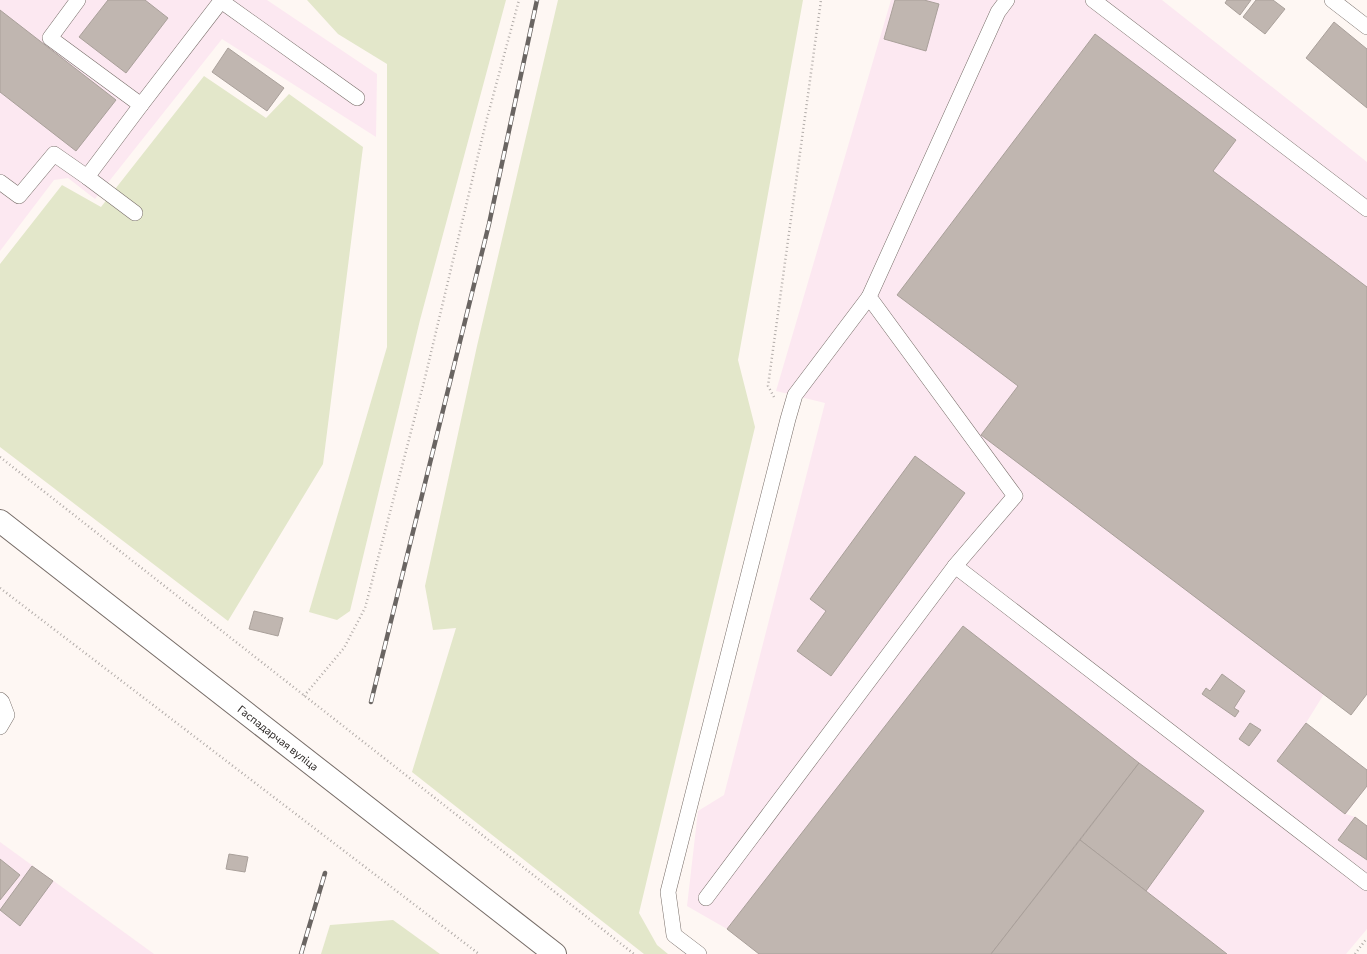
<svg xmlns="http://www.w3.org/2000/svg" width="1367" height="954" font-family="Commissioner,sans-serif">
	<style>
		.industrial { fill: #fce8f1 }
		.green { fill: #e3e7ca }
		.building { fill: #c0b6b0; stroke: #a9a09a }
		.lines { fill: none; stroke-linecap: round; stroke-linejoin: round }
		.lane-casing { stroke: #776d68; stroke-width: 16 }
		.secondary-casing { stroke: #776d68; stroke-width: 24 }
		.path { stroke: #b2aca9; stroke-width: 2.5; stroke-dasharray: 1 3; stroke-linecap: butt }
		.lane { stroke: #fff; stroke-width: 15 }
		.secondary { stroke: #fff; stroke-width: 22 }
		.rail-casing { stroke: #6a6562; stroke-width: 4.5 }
		.rail { stroke: #fff; stroke-width: 3; stroke-dasharray: 9; stroke-linecap: butt }
		.labels { text-anchor: middle; stroke-width: 3.5; stroke-linejoin: round; paint-order: stroke }
		.street-label { font-size: 11px; fill: #2a2624; stroke: #fff }
	</style>
	<rect width="100%" height="100%" fill="#fef7f3"/>
	<g class="industrial">
		<path d="M0 0H267L377 74 376 137 222 39 95 199 68 178 54 180 0 251Z"/>
		<path d="M891 0H1162L1367 162V694H1324L1306 723 1367 770V786L1346 814 1355 817 1367 826V929L1346 954H759L727 929 687 906 698 811 724 795 825 403 776 391Z"/>
		<path d="M0 842 154 954H0Z"/>
	</g>
	<g class="green">
		<path d="M307 0H506L420 320 350 611 337 620 309 612 387 347V64L338 34Z"/>
		<path d="M558 0H803L738 360 755 427 639 913 657 945 668 954H644L412 772 456 628 433 630 425 586 477 346Z"/>
		<path d="M204 76 266 118 289 94 363 147 323 464 228 621 0 447V264L62 185 101 207Z"/>
		<path d="M393 920 440 954H321L330 925Z"/>
	</g>
	<g class="building">
		<path d="M108 0H145L168 18 126 73 79 37Z"/>
		<path d="M895 0H924L939 4 926 51 884 39Z"/>
		<path d="M1227 0H1251L1240 15 1225 3Z"/>
		<path d="M1256 0H1273L1285 9 1265 34 1243 17Z"/>
		<path d="M0 10 116 100 76 151 0 92Z"/>
		<path d="M1334 22 1367 49V108L1306 58Z"/>
		<path d="M1095 34 1236 140 1213 171 1367 287V694L1351 715 981 435 1018 386 897 295Z"/>
		<path d="M228 48 284 88 267 111 212 72Z"/>
		<path d="M915 456 965 493 831 676 797 651 826 611 810 599Z"/>
		<path d="M254 611 283 618 278 636 249 629Z"/>
		<path d="M963 626 1139 763 991 954H759L727 929Z"/>
		<path d="M1222 674 1245 691 1234 708 1239 711 1235 717 1202 694 1206 688 1210 691Z"/>
		<path d="M1250 723 1261 730 1249 746 1239 739Z"/>
		<path d="M1306 723 1367 770V786L1345 814 1277 761Z"/>
		<path d="M1139 763 1204 811 1146 891 1080 840Z"/>
		<path d="M1355 817 1367 826V860L1338 840Z"/>
		<path d="M1080 840 1146 891 1227 954H991Z"/>
		<path d="M229 854 248 857 245 872 226 869Z"/>
		<path d="M0 859 20 875 0 900Z"/>
		<path d="M32 866 53 881 20 926 0 910Z"/>
	</g>
	<g class="lines">
		<g class="lane-casing">
			<g id="lane">
				<path d="M78 0 50 38 141 105"/>
				<path d="M1093 0 1367 209"/>
				<path d="M1332 0 1367 27"/>
				<path d="M221 1 357 98"/>
				<path d="M87 177 135 213"/>
				<path d="M0 182 19 196 54 154 87 177 141 105 221 1 220 0"/>
				<path d="M955 566 1015 496 869 297 998 12 1007 0"/>
				<path d="M0 700 2 702 7 715 0 727"/>
				<path d="M706 898 955 566 1367 883"/>
				<path d="M699 954 674 935 668 892 788 419 795 395 869 297"/>
			</g>
		</g>
		<g class="secondary-casing">
			<path id="secondary" d="M0 521 555 954"/>
		</g>
		<g class="path">
			<path d="M774 397 768 386 821 0"/>
			<path d="M0 457 634 954"/>
			<path d="M0 588 479 954"/>
			<path d="M304 696 344 648 365 608 424 382 486 122 519 0"/>
			<path d="M1355 954 1367 938"/>
		</g>
		<use href="#lane" class="lane"/>
		<use href="#secondary" class="secondary"/>
		<g class="rail-casing">
			<g id="rail">
				<path d="M371 702 489 224 537 0"/>
				<path d="M301 954 325 873"/>
			</g>
		</g>
		<use href="#rail" class="rail"/>
	</g>
	<g class="labels">
		<g class="street-label">
			<text transform="translate(278 738) rotate(38)" y="4">Гаспадарчая вуліца</text>
		</g>
	</g>
</svg>
